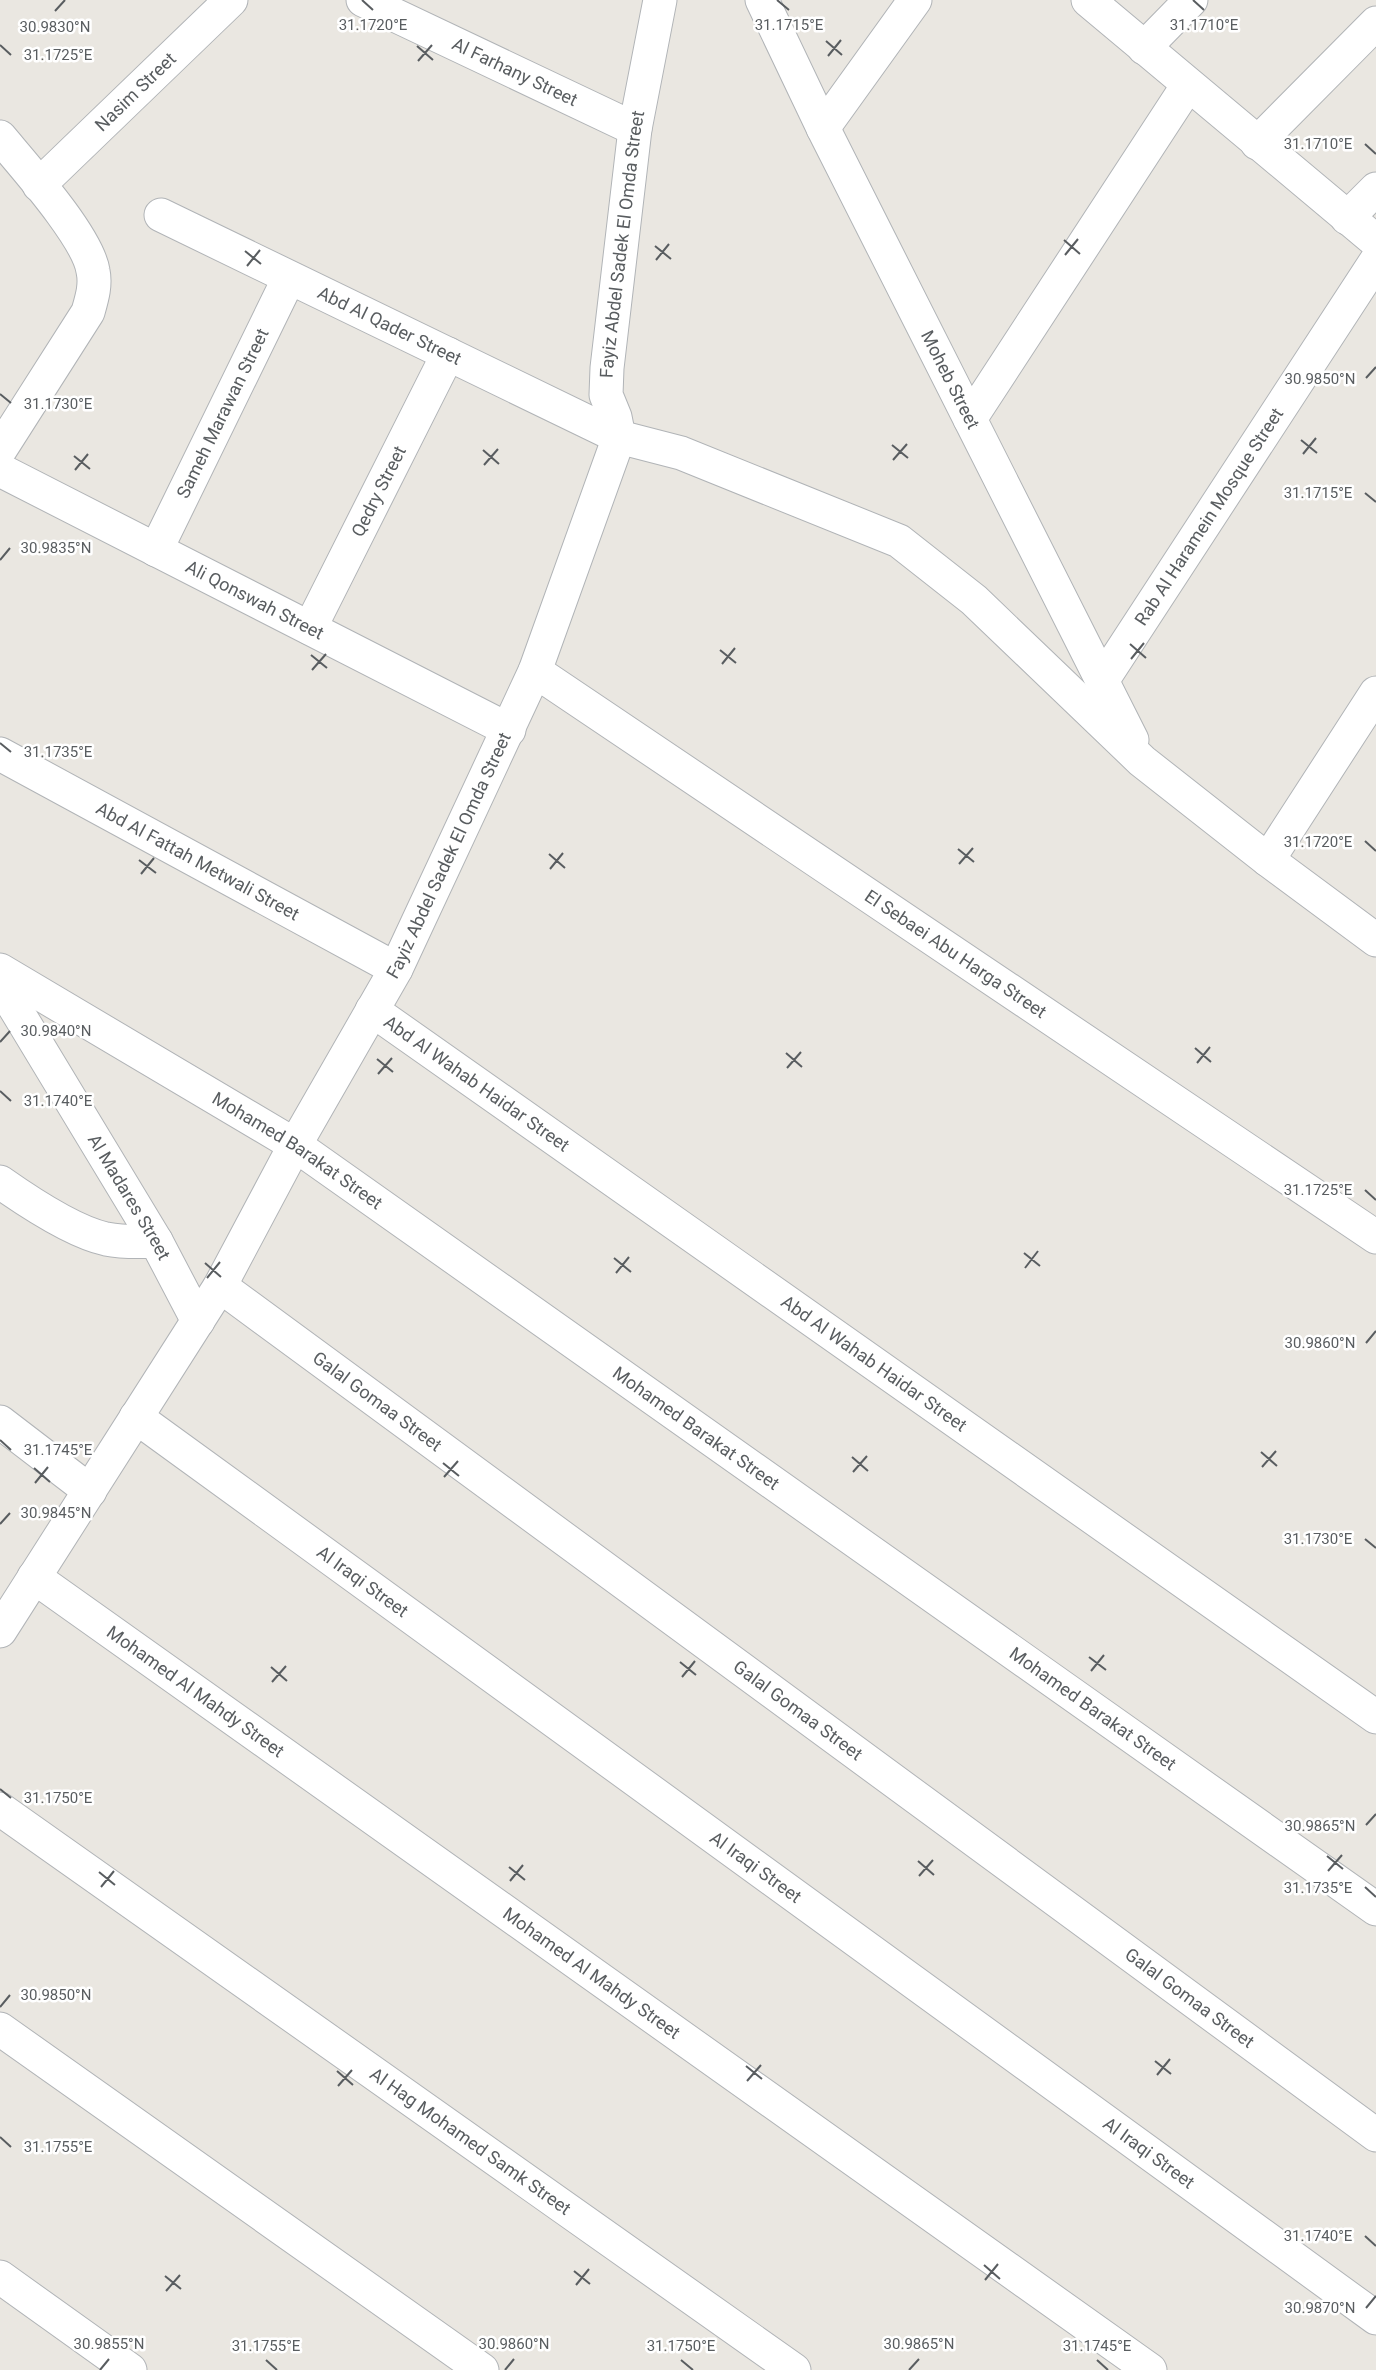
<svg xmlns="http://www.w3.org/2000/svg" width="1376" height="2370" font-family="Roboto,sans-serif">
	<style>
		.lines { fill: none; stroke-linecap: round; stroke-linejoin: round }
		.street-casing { stroke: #b1b4b7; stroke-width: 35 }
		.street { stroke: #fff; stroke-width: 33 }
		.ticks { fill: none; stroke: #595d60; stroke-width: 2 }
		.labels { text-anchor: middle; stroke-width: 5; stroke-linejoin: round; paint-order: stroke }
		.street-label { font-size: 18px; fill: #595d60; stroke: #fff }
		.ticks-label { font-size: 15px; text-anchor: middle; fill: #595d60; stroke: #fff; stroke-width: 5; stroke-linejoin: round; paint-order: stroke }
	</style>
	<rect width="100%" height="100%" fill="#eae7e1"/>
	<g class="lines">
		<g class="street-casing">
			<g id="street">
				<path id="s1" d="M363 0 635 129"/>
				<path id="s2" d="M762 0 823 128 1132 740"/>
				<path d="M1088 0 1376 241"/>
				<path d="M1144 48 1191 0"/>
				<path d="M823 128 915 0"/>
				<path d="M0 137C24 166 88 237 93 271 96 285 92 298 88 312L0 450"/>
				<path d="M1257 143 1376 23"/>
				<path id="s3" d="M39 185 231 0"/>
				<path id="s4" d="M161 215 619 437 681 453 899 541 974 600 1142 761 1268 860 1376 940"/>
				<path d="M1347 218 1376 189"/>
				<path d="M970 419 1188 85"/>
				<path id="s5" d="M0 470 509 730"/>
				<path id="s6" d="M156 550 289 278"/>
				<path id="s7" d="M310 628 448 354"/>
				<path id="s8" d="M535 671 1376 1237"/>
				<path id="s9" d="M1102 681 1376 261"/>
				<path id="s10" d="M0 754 396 969"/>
				<path d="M1268 860 1376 693"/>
				<path id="s11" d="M0 970 295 1145 1376 1909"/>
				<path id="s12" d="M0 983 156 1241 198 1321"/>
				<path id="s13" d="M372 1010 1376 1717"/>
				<path d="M0 1182C27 1201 74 1232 106 1239 122 1242 139 1242 156 1241"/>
				<path id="s14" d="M220 1286 1376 2135"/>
				<path id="s15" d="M136 1417 1376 2318"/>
				<path d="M0 1422 90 1491"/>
				<path id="s16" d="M34 1577 1150 2370"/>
				<path id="s17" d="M0 1631 220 1286 295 1145 396 969 535 671 619 437 615 417 606 395 607 368 635 129 660 0"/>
				<path id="s18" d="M0 1809 794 2370"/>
				<path d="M0 2029 482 2370"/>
				<path d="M0 2277 130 2370"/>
			</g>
		</g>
		<use href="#street" class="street"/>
	</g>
	<path class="ticks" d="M362 0 373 10M777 0 789 10M1193 0 1204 10M55 11 65 0M826 41 842 55M0 45 11 55M417 46 433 60M828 56 841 40M418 61 432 45M1365 144 1376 154M1064 240 1080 254M655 246 671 259M245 251 261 264M1065 255 1078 239M656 260 669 244M247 266 260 250M1366 378 1376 367M0 394 11 403M1301 440 1317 453M892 445 908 458M483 450 499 464M1303 454 1316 438M74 456 90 469M893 460 907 444M484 465 498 449M75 470 88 454M1365 493 1376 502M0 560 10 548M1130 644 1146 658M720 650 736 663M311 655 327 668M1131 659 1144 643M722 664 735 648M312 670 326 654M0 743 11 752M1365 841 1376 851M958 849 974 862M549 854 565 868M139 860 156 873M959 864 973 848M550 869 563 853M141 874 154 858M0 1042 10 1031M1195 1048 1211 1062M786 1053 802 1067M377 1059 393 1072M1197 1063 1210 1047M787 1068 801 1052M378 1074 392 1058M0 1091 11 1101M1365 1190 1376 1200M1024 1253 1040 1266M614 1258 631 1272M205 1263 221 1277M1025 1268 1038 1251M616 1273 629 1257M207 1278 220 1262M1366 1343 1376 1331M0 1440 11 1450M1261 1452 1277 1466M852 1457 868 1471M443 1463 459 1476M1262 1467 1276 1451M34 1468 50 1482M853 1472 867 1456M444 1477 458 1461M35 1483 48 1467M0 1524 10 1513M1365 1539 1376 1548M1089 1657 1106 1670M680 1662 696 1675M271 1667 287 1681M1091 1671 1104 1655M682 1677 695 1661M272 1682 286 1666M0 1789 11 1798M1366 1825 1376 1814M1327 1856 1343 1869M918 1861 934 1875M509 1867 525 1880M1328 1871 1342 1855M99 1872 115 1885M919 1876 933 1860M510 1881 523 1865M101 1887 114 1871M1365 1887 1376 1897M0 2007 10 1995M1155 2061 1171 2074M746 2066 762 2079M337 2071 353 2085M1157 2075 1170 2059M747 2081 761 2065M338 2086 352 2070M0 2137 11 2147M1365 2236 1376 2246M984 2265 1000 2279M574 2271 590 2284M165 2276 181 2289M985 2280 998 2264M576 2285 589 2269M166 2291 180 2275M1366 2308 1376 2296M266 2360 277 2370M681 2360 693 2370M1097 2360 1108 2370M100 2370 109 2359M505 2370 514 2359M909 2370 919 2359"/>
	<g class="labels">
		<g class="street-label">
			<text dy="6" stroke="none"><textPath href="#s1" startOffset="168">Al Farhany Street</textPath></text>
			<text dy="6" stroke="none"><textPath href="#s3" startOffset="134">Nasim Street</textPath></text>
			<text dy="6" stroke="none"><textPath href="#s17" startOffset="1545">Fayiz Abdel Sadek El Omda Street</textPath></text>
			<text dy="6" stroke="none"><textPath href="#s4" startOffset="254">Abd Al Qader Street</textPath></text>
			<text dy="6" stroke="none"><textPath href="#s2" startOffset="424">Moheb Street</textPath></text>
			<text dy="6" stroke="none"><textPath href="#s6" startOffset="152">Sameh Marawan Street</textPath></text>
			<text dy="6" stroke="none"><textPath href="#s7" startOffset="153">Qedry Street</textPath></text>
			<text dy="6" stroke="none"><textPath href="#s9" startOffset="196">Rab Al Haramein Mosque Street</textPath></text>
			<text dy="6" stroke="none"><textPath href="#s5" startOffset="286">Ali Qonswah Street</textPath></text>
			<text dy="6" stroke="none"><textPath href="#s17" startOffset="897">Fayiz Abdel Sadek El Omda Street</textPath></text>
			<text dy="6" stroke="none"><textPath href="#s10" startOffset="225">Abd Al Fattah Metwali Street</textPath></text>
			<text dy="6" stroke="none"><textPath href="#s8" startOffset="507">El Sebaei Abu Harga Street</textPath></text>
			<text dy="6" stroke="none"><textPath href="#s13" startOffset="128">Abd Al Wahab Haidar Street</textPath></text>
			<text dy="6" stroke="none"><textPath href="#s11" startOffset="348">Mohamed Barakat Street</textPath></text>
			<text dy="6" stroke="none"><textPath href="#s12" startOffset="250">Al Madares Street</textPath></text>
			<text dy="6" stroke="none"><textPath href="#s13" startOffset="614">Abd Al Wahab Haidar Street</textPath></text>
			<text dy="6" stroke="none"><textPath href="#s14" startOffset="195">Galal Gomaa Street</textPath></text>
			<text dy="6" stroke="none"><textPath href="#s11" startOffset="834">Mohamed Barakat Street</textPath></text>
			<text dy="6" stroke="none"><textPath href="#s15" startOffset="280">Al Iraqi Street</textPath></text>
			<text dy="6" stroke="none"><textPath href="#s16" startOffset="198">Mohamed Al Mahdy Street</textPath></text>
			<text dy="6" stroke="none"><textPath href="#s11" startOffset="1320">Mohamed Barakat Street</textPath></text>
			<text dy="6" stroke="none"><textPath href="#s14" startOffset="717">Galal Gomaa Street</textPath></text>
			<text dy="6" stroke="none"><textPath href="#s15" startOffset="766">Al Iraqi Street</textPath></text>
			<text dy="6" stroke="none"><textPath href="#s16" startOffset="684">Mohamed Al Mahdy Street</textPath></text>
			<text dy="6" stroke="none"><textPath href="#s14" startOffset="1203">Galal Gomaa Street</textPath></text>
			<text dy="6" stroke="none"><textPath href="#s18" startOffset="576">Al Hag Mohamed Samk Street</textPath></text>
			<text dy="6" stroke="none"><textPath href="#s15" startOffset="1252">Al Iraqi Street</textPath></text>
		</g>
	</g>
	<g class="ticks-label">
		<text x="373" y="30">31.1720°E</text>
		<text x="789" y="30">31.1715°E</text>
		<text x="1204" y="30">31.1710°E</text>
		<text x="55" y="32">30.9830°N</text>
		<text x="58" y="60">31.1725°E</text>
		<text x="1318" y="149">31.1710°E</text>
		<text x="1320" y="384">30.9850°N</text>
		<text x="58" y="409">31.1730°E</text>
		<text x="1318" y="498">31.1715°E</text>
		<text x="56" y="553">30.9835°N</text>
		<text x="58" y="757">31.1735°E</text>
		<text x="1318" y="847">31.1720°E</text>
		<text x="56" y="1036">30.9840°N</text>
		<text x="58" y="1106">31.1740°E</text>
		<text x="1318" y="1195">31.1725°E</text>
		<text x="1320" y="1348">30.9860°N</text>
		<text x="58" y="1455">31.1745°E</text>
		<text x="56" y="1518">30.9845°N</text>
		<text x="1318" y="1544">31.1730°E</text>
		<text x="58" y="1803">31.1750°E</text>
		<text x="1320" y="1831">30.9865°N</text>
		<text x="1318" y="1893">31.1735°E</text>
		<text x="56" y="2000">30.9850°N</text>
		<text x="58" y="2152">31.1755°E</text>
		<text x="1318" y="2241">31.1740°E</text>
		<text x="1320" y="2313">30.9870°N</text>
		<text x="109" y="2349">30.9855°N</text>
		<text x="514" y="2349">30.9860°N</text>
		<text x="919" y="2349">30.9865°N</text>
		<text x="266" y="2351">31.1755°E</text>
		<text x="681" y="2351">31.1750°E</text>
		<text x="1097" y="2351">31.1745°E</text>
	</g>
</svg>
